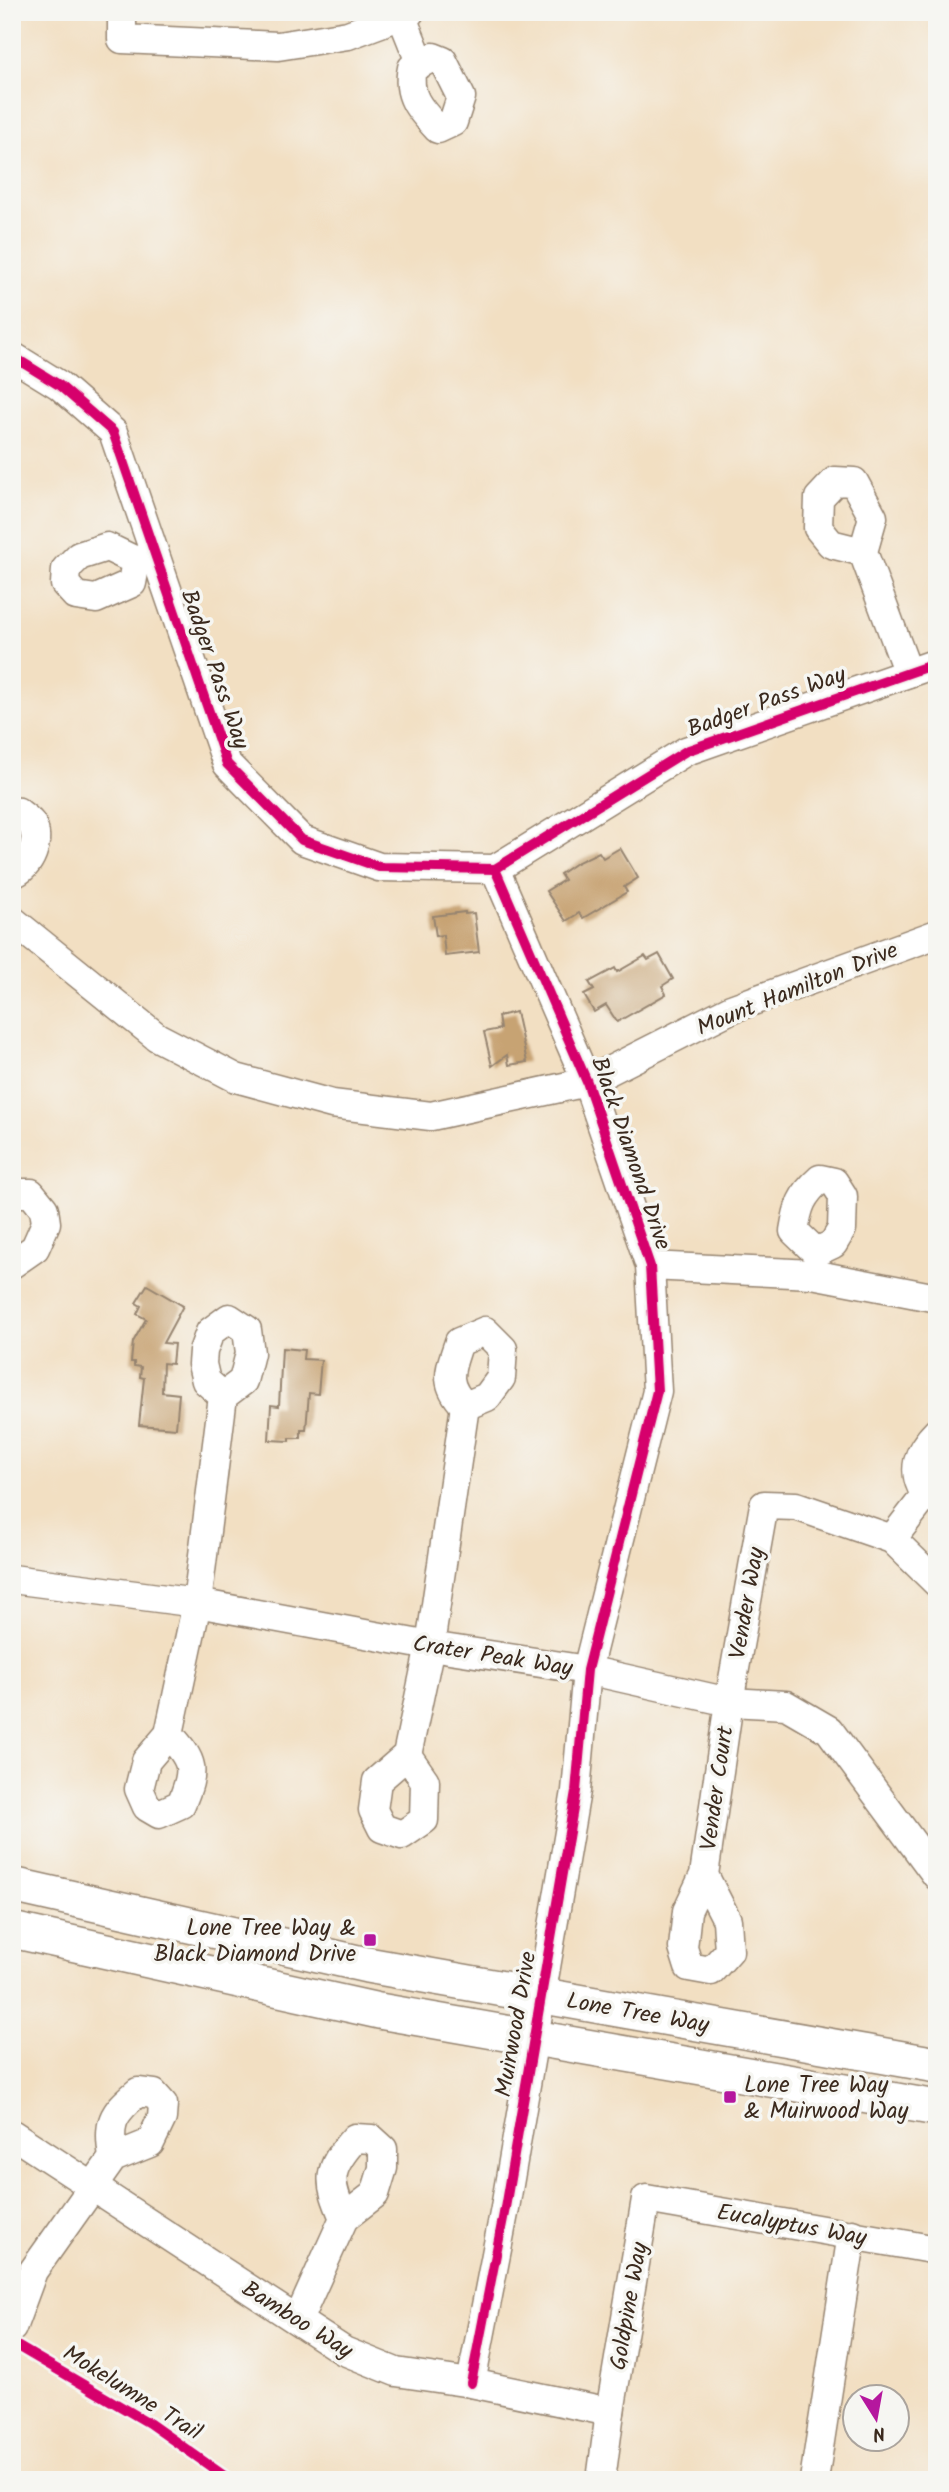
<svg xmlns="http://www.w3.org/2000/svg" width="949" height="2492" font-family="Kalam,sans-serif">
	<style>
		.building { fill: #c7a373 }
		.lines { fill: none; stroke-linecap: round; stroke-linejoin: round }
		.minor-casing { stroke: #968470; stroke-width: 31 }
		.major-casing { stroke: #968470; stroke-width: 38 }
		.minor { stroke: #fff; stroke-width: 28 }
		.major { stroke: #fff; stroke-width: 35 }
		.cycleway-casing { stroke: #f6f6f2; stroke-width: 15 }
		.cycleway { stroke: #d6006c; stroke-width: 10 }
		.poi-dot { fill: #b5179e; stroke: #f6f6f2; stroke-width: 2.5 }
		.labels { text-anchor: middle; stroke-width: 7; stroke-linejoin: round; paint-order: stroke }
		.street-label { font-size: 23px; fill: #3b2a1e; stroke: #f6f6f2 }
		.poi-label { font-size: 23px; fill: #3b2a1e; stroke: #f6f6f2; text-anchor: end }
	</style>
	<rect width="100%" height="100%" fill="#f6f6f2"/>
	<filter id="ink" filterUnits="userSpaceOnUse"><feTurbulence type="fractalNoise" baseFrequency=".0143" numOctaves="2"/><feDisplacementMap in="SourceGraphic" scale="14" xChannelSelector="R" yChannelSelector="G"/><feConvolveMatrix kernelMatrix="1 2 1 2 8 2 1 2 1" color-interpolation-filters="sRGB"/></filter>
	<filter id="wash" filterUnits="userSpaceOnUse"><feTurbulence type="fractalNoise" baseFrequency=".00686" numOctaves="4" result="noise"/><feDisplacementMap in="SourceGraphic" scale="28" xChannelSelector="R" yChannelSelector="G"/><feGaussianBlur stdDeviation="1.57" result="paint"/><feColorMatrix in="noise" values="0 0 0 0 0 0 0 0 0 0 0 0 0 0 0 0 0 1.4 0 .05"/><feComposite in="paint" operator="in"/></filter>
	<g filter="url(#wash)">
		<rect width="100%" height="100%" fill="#f2dfc2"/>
		<g id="blocks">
			<g class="building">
				<path d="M620 848 638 878 624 887 627 892 583 918 579 913 566 921 546 891 564 880 560 874 576 863 599 852 603 858Z"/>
				<path d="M465 912V914L474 913 479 952 445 956 443 935 436 936 433 916Z"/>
				<path d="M659 954 673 979 662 986 666 994 617 1022 606 1005 594 1012 584 995 594 990 589 982 615 968 617 972 645 956 648 960Z"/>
				<path d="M516 1012 527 1062 509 1065 507 1055 492 1066 484 1032 500 1029 498 1016Z"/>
				<path d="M147 1285 183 1306 163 1343 174 1344 172 1364 163 1363 162 1392 179 1394 176 1428 139 1425 144 1378 140 1377 141 1367 134 1366V1362H131L133 1342 146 1319 137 1314 141 1306 136 1303Z"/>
				<path d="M282 1348 304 1350 303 1359 321 1360 318 1394 309 1393 306 1430H301V1438H290V1441L269 1440 271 1405 279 1406Z"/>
			</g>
		</g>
	</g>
	<g filter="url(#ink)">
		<use href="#blocks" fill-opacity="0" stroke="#968470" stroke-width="2"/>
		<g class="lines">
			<g class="minor-casing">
				<g id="minor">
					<path d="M122 12V39L278 46 348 35 410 12"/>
					<path d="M400 12 420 62"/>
					<path d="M433 57 443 61 461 97 453 122 438 129C420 110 406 96 412 68Z"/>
					<path d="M12 356 59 385 113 432 227 764 302 840 379 867 495 869 686 751 937 663"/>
					<path d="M863 552 831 544 818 528 819 498 835 481 854 482 873 517 863 552 908 673"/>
					<path d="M136 561 132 583 96 599 76 596 65 584 66 569 79 556 107 547 136 561 154 554"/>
					<path d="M12 814 18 812C21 815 28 819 31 823 42 839 30 869 12 874"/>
					<path d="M12 920 157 1037 236 1078 332 1104 431 1116 587 1082 731 1009 937 934"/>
					<path d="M820 1179 834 1182 843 1196 842 1229 833 1244 816 1252 794 1231C798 1206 801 1196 820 1179Z"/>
					<path d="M12 1193H31L44 1209 46 1223 35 1248 12 1264"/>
					<path d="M650 1266 812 1274 937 1298"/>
					<path d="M485 1331 503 1349 501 1378 487 1397 465 1406C442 1382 450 1370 459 1342Z"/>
					<path d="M926 1495C910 1471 917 1452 937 1432"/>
					<path d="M892 1539 926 1495H937"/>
					<path d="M12 1579 197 1603 430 1646 587 1670 729 1702 786 1705 829 1730 937 1876"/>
					<path d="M169 1734C194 1762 196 1769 181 1804L159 1814 147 1807 139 1789 146 1761 169 1734 197 1603 223 1396 243 1381 250 1353 247 1330 229 1318 210 1332 203 1351 202 1364 206 1381 223 1396"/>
					<path d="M407 1755 425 1781 424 1820 402 1835 382 1828 373 1810 377 1781 407 1755 430 1646 465 1406"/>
					<path d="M704 1875 727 1920 729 1951 711 1971 689 1967 683 1948 687 1911 704 1875 729 1702 764 1505 796 1506 892 1539 937 1583"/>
					<path d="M12 2134 344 2351 396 2372 471 2383 610 2412"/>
					<path d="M298 2320 344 2218 375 2194 383 2168V2149L372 2139 355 2138C326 2170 328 2181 344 2218"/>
					<path d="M12 2328 33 2271 113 2158 150 2143 162 2118 163 2104 154 2094 138 2092C111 2115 108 2122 113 2158"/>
					<path d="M471 2383 505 2208 576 1791 587 1670 657 1391 650 1266 587 1082 495 869"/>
					<path d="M601 2480 610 2412 646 2199 937 2250"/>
					<path d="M814 2480 852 2234"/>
				</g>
			</g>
			<g class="major-casing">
				<g id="major">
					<path d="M12 1885 367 1965 937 2065"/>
					<path d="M12 1930 379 2011 937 2108"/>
				</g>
			</g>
			<use href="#minor" class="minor"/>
			<use href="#major" class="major"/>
			<g class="cycleway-casing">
				<g id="cycleway">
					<path d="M12 356 59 385 113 432 227 764 302 840 379 867 495 869 686 751 937 663"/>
					<path d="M12 2343 149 2423 230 2480"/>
					<path d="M471 2383 505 2208 576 1791 587 1670 657 1391 650 1266 587 1082 495 869"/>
				</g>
			</g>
			<use href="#cycleway" class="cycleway"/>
		</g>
	</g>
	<g class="poi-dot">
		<rect x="363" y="1933" width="14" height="14" rx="3.5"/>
		<rect x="723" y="2090" width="14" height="14" rx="3.5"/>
	</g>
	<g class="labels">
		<g class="street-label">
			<text transform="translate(216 669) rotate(71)" y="8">Badger Pass Way</text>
			<text transform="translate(766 701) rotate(-20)" y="8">Badger Pass Way</text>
			<text transform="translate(797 988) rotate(-22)" y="8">Mount Hamilton Drive</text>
			<text transform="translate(632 1153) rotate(71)" y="8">Black Diamond Drive</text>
			<text transform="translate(746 1603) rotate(-80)" y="8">Vender Way</text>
			<text transform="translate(493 1655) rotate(9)" y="8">Crater Peak Way</text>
			<text transform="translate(716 1788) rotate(-82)" y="8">Vender Court</text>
			<text transform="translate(638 2012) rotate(10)" y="8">Lone Tree Way</text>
			<text transform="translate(515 2024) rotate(-80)" y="8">Muirwood Drive</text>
			<text transform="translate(792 2224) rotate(10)" y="8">Eucalyptus Way</text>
			<text transform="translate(628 2306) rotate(-80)" y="8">Goldpine Way</text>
			<text transform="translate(298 2319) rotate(32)" y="8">Bamboo Way</text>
			<text transform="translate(133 2392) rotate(32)" y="8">Mokelumne Trail</text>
		</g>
		<g class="poi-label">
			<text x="356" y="1935">Lone Tree Way &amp;<tspan x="356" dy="26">Black Diamond Drive</tspan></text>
			<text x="744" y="2092" text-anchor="start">Lone Tree Way<tspan x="744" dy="26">&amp; Muirwood Way</tspan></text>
		</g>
	</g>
	<rect width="949" height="2492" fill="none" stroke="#f6f6f2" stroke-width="42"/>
	<g transform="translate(876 2418) rotate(169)"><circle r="33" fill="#f6f6f2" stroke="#aba49d" stroke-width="2"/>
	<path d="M0-5L12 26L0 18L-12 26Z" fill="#b5179e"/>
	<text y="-10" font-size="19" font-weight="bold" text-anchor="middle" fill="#3b2a1e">N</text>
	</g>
</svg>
